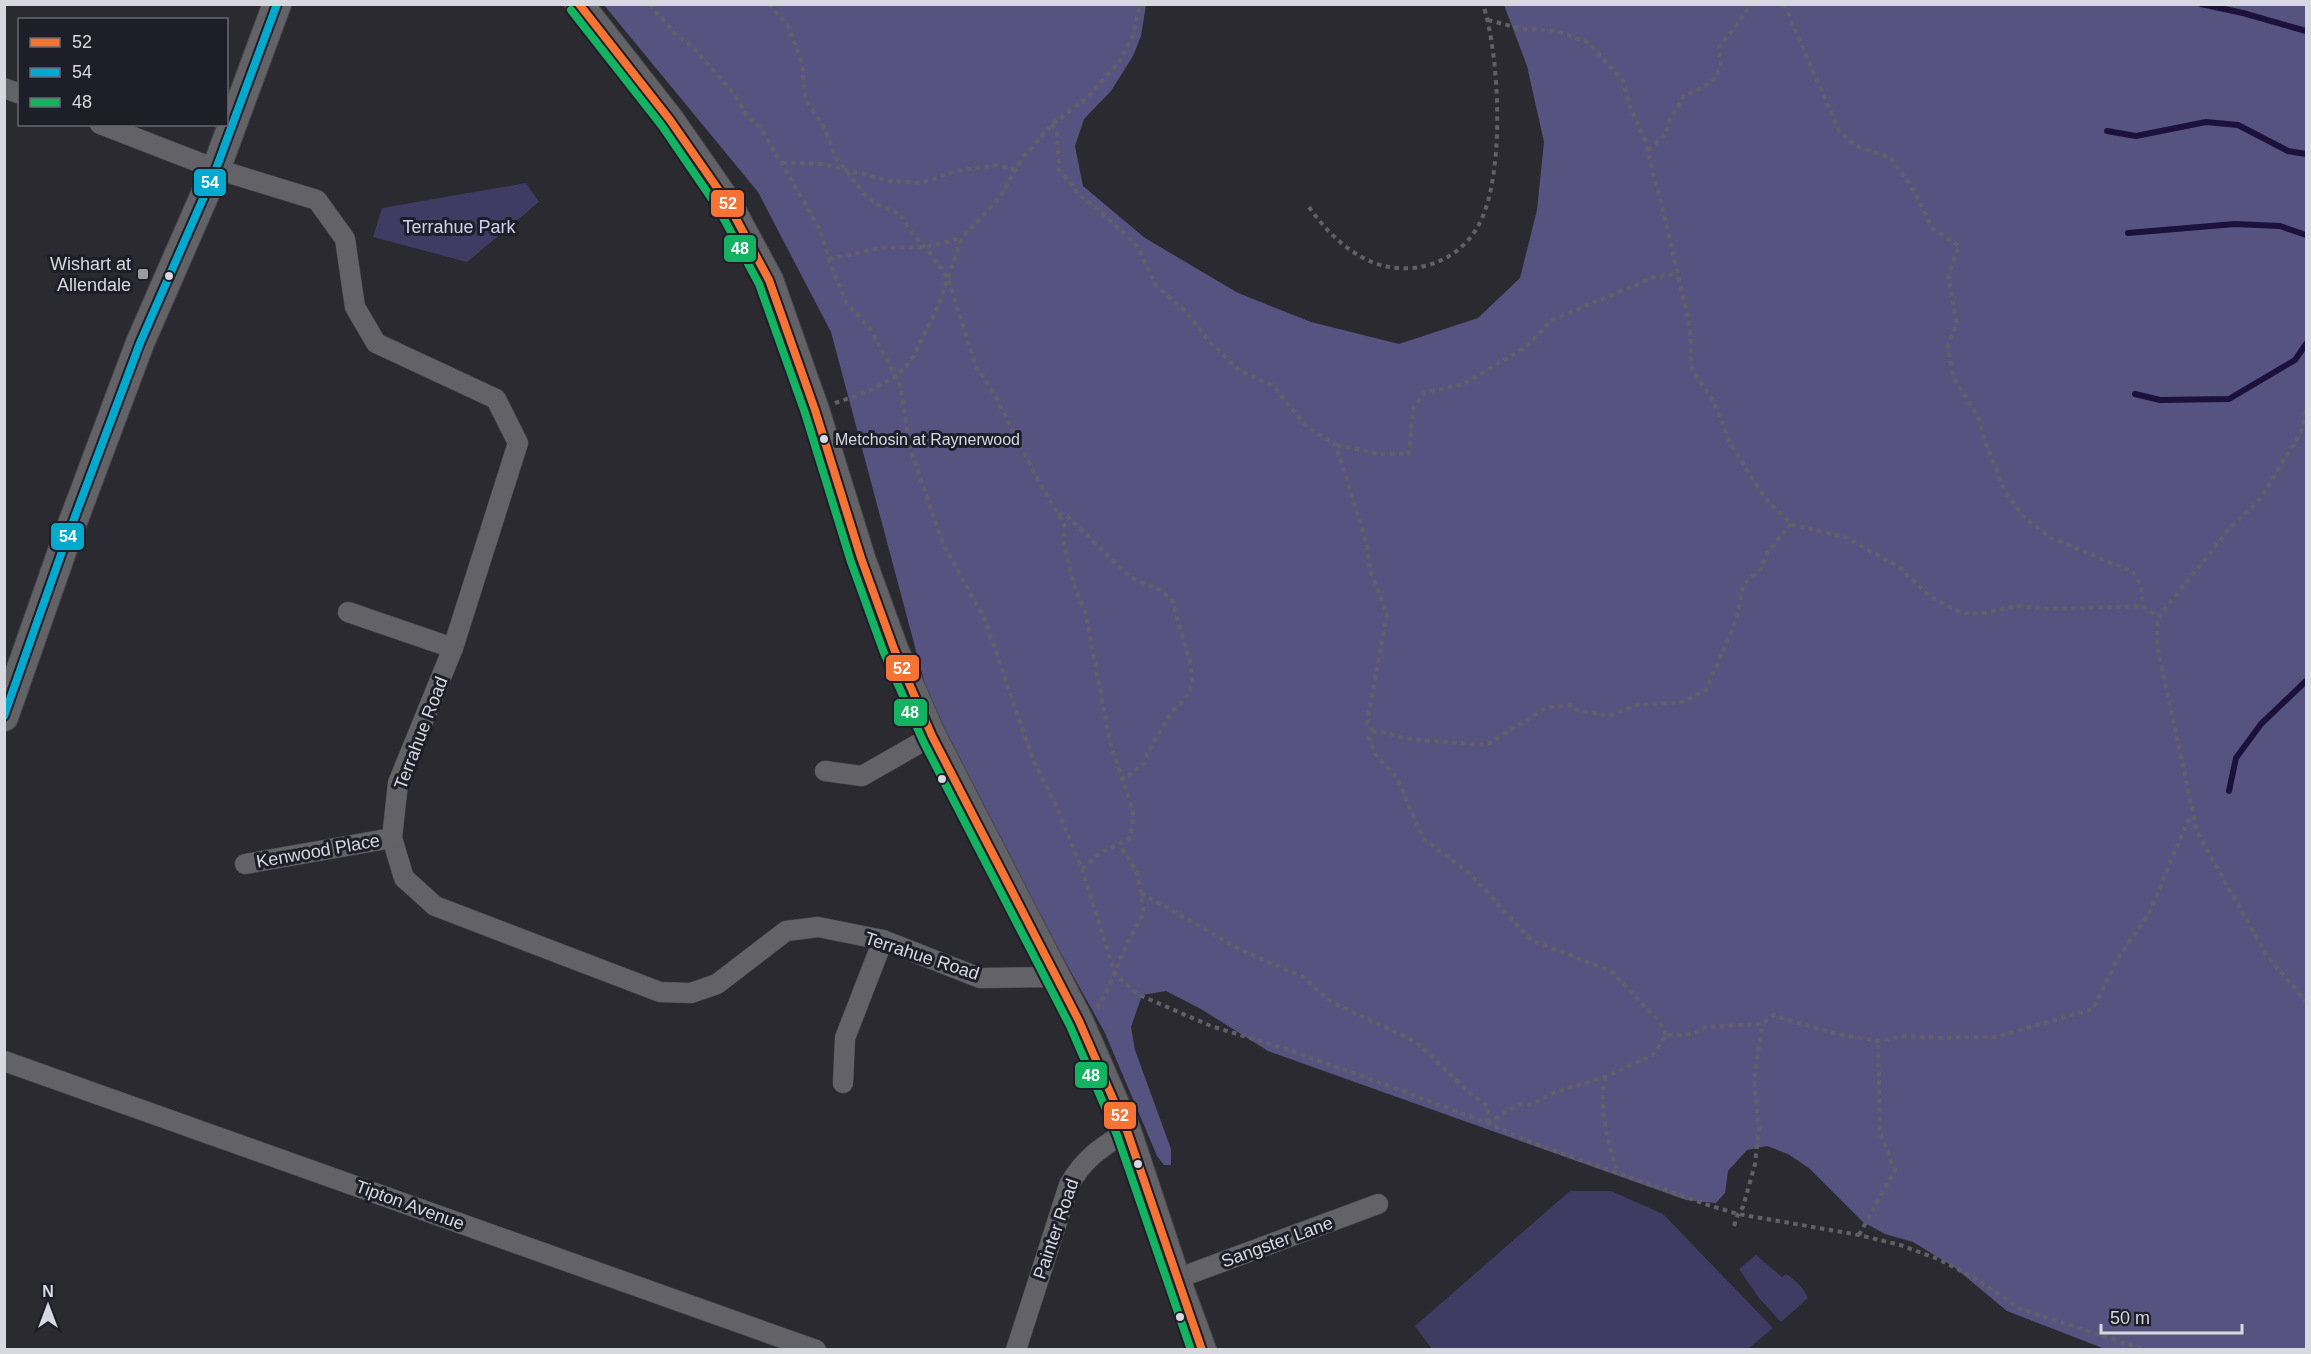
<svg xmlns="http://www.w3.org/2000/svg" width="2311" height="1354" font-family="Arial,sans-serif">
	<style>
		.green { fill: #403b62 }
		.forest { fill: #575381 }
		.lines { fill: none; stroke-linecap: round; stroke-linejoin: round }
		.stream { stroke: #1b113b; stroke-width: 6 }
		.street-casing { stroke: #47474c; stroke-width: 21 }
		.secondary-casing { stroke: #47474c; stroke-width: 30 }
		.path { stroke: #616066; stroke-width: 4; stroke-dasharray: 4.5 4.5; stroke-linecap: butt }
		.street { stroke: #626267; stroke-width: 20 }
		.secondary { stroke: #626267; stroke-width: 28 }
		.bus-1-casing { stroke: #1e1e29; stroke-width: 12 }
		.bus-2-casing { stroke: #1e1e29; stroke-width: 12 }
		.bus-3-casing { stroke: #1e1e29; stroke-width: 12 }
		.bus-1 { stroke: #f57335; stroke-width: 8 }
		.bus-2 { stroke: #00a9ce; stroke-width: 8 }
		.bus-3 { stroke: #13b361; stroke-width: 8 }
		.poi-dot { fill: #9b9ba2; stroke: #1e1e29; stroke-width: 2 }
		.bus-dot { fill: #d8d8e0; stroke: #1e1e29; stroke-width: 2 }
		.labels { text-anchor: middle; stroke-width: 6; stroke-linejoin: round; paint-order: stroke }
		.bus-label { font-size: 16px; fill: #d8d8e0; stroke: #1e1e29; text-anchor: start }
		.park-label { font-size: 18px; fill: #d1d0f1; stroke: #1e1e29 }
		.poi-label { font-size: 18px; fill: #d8d8e0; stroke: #1e1e29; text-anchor: end }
		.street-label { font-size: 18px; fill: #d8d8e0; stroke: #1e1e29 }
		.line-badge { stroke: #1e1e29; stroke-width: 2 }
		.badge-label { font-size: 16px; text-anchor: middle; font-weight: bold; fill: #fff }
	</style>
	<rect width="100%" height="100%" fill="#2a2a30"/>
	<g class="green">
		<path d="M526 183 539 202 467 262 373 237 382 208Z"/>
		<path d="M1570 1191H1611L1663 1214 1773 1328 1748 1349H1432L1415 1326Z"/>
		<path d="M1756 1255 1782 1277 1786 1274C1795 1279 1804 1289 1808 1298L1781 1322 1759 1298 1739 1269Z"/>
	</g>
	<path class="forest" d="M604 5H1146L1141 36 1133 56 1111 91 1084 119 1075 146 1083 186 1145 238 1238 293 1311 322 1399 344 1478 318 1520 278 1537 210 1544 142 1527 66 1504 5H2306V1349H2105L2007 1311 1954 1267 1913 1242 1885 1234 1863 1222 1809 1168 1788 1154 1767 1146 1747 1150 1728 1171 1725 1193 1716 1203 1686 1200 1268 1051 1201 1009 1166 991 1142 995 1131 1027 1135 1050 1171 1149V1165H1164L1157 1156 1105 1033 1041 918 931 707 831 332 758 192Z"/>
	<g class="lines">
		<g class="stream">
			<path d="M2201 4 2243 13 2306 31"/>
			<path d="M2107 131 2136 136 2206 122 2238 125 2288 151 2306 154"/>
			<path d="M2128 233 2235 224 2280 226 2306 235"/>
			<path d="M2135 394 2160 400 2229 399 2295 360 2306 344"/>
			<path d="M2229 791 2236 758 2261 724 2306 681"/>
		</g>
		<g class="street-casing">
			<g id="street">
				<path d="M4 88 20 94"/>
				<path d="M100 124 216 169 317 200 345 239 355 307 376 343 496 399 518 443 453 648 398 783 392 838 404 878 435 906 660 992 691 993 717 984 786 931 818 927 883 940 980 978 1057 977"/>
				<path d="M348 612 453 648"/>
				<path d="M825 771 862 776 932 736"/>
				<path d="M245 864 392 838"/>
				<path d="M4 1061 816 1350"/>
				<path d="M843 1083 845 1038 883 940"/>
				<path d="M1176 1279 1378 1204"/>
				<path d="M1016 1350 1069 1185C1084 1158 1102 1147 1127 1131"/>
			</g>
		</g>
		<g class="secondary-casing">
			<g id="secondary">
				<path d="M579 4 670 120 727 202 769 280 815 410 861 558 894 649 932 736 1079 1021 1127 1131 1176 1279 1202 1350"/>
				<path d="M4 717 65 543 140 343 216 169 277 4"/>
			</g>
		</g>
		<g class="path">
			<path d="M650 4 674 33 693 47 734 94 748 118 761 128 819 228 832 268 846 302 871 330 900 385 910 448 943 544 985 620 1033 760 1057 808 1082 869 1115 974 1137 994 1211 1026 1289 1050 1400 1090 1487 1123 1530 1142 1711 1206 1738 1214 1859 1235 1900 1245 1938 1259 1971 1276 2021 1309 2145 1350"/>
			<path d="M769 4 788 26 802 63 805 99 825 129 836 158 865 195 880 206 900 214 912 234 925 247 948 278 976 367 990 386 1038 480 1064 524V545L1075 589 1085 611 1110 742 1133 811 1131 837C1121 844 1111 847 1100 853 1093 857 1089 865 1082 869"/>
			<path d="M1784 4 1839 131 1856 146 1891 158 1911 186 1933 229 1959 246 1948 275 1957 324 1948 345 1953 376 1978 417 1985 441 2005 492 2021 514 2049 537 2133 572 2141 585 2143 606"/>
			<path d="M1488 20 1522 29 1557 31 1589 43 1623 81 1631 109 1645 140 1664 215 1690 327 1692 370 1713 400 1730 443 1764 497 1791 524 1847 538 1899 567 1931 597 1962 613 1980 614 2018 606 2051 609 2143 606 2158 617"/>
			<path d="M1052 124 1057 134 1059 169 1080 196 1096 207 1137 246 1156 286 1184 310 1210 342 1240 371 1272 385 1307 427 1336 445 1366 542 1370 570 1387 614 1367 723 1374 732"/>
			<path d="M1648 150 1666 134 1669 121 1685 94 1695 92 1716 78 1721 63 1719 47C1729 34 1744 19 1749 4"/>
			<path d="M782 163 821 164 891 181 922 183 955 171 998 165 1016 170"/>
			<path d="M1309 207C1330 237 1362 267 1400 268 1431 270 1461 255 1477 228 1506 180 1500 57 1483 4"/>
			<path d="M829 259 880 248 925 247 962 238"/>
			<path d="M835 403 867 392 895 377 911 361 938 306 962 238 1000 197 1023 157 1052 124 1088 97 1119 62 1133 35 1140 4"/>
			<path d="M2306 411 2301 432 2260 499 2231 527 2158 617 2157 645 2197 832 2267 956 2306 1001"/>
			<path d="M1337 445 1378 454H1409L1413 409 1425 392 1462 385 1526 347 1552 320 1652 278 1677 273"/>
			<path d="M1058 514 1067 516 1130 577 1162 591 1172 601 1191 665 1192 683 1189 693 1169 716 1147 754 1145 763 1123 779"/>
			<path d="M1141 893 1241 950 1303 977 1330 1001 1416 1042 1474 1097 1488 1106 1487 1122"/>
			<path d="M1097 1008 1107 991 1126 945 1144 913 1137 873 1120 845"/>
			<path d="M1666 1035 1658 1020 1611 971 1531 940 1469 873 1423 838 1397 778 1375 754 1369 738 1374 732H1383L1407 739 1486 745 1548 707 1572 705 1577 710 1609 716 1637 705 1682 702 1706 690 1737 618 1743 585 1761 569 1768 551 1791 524"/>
			<path d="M1605 1077C1599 1109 1607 1141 1618 1173"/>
			<path d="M1487 1123 1520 1104 1530 1105 1558 1091 1605 1077 1653 1055 1666 1035 1693 1034 1706 1027 1762 1024 1773 1015 1836 1034 1878 1041 1905 1036 1941 1038 1996 1037 2093 1009 2119 956 2149 914 2187 822 2192 816"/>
			<path d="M1734 1226 1738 1214 1743 1207 1755 1164 1759 1129 1754 1081 1762 1024"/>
			<path d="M1859 1235 1895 1170 1880 1133 1878 1041"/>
		</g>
		<use href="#street" class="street"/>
		<use href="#secondary" class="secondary"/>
		<g class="bus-1-casing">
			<path id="bus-1" d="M579 4 670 120 727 202 769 280 815 410 861 558 894 649 932 736 1079 1021 1127 1131 1202 1350"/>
		</g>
		<g class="bus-2-casing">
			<path id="bus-2" d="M4 716 65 543 140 343 216 169 277 4"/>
		</g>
		<g class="bus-3-casing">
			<path id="bus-3" d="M571 10 662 126 718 208 759 284 805 413 851 562 884 653 923 741 1070 1026 1117 1135 1191 1350"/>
		</g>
		<use href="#bus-1" class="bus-1"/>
		<use href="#bus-2" class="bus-2"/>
		<use href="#bus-3" class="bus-3"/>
	</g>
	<rect class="poi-dot" x="137" y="268" width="12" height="12" rx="3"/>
	<g class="bus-dot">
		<circle cx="169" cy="276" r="5"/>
		<circle cx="824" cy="439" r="5"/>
		<circle cx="942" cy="779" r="5"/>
		<circle cx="1138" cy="1164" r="5"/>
		<circle cx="1180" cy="1317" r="5"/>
	</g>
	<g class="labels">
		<g class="bus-label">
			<text x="835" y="445">Metchosin at Raynerwood</text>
		</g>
		<g class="park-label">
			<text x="459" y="233">Terrahue Park</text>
		</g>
		<g class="poi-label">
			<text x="131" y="270">Wishart at<tspan x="131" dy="21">Allendale</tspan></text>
		</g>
		<g class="street-label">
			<text transform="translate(421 733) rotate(-69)" y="6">Terrahue Road</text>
			<text transform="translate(318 851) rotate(-10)" y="6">Kenwood Place</text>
			<text transform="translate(922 956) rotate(18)" y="6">Terrahue Road</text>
			<text transform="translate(410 1205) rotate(20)" y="6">Tipton Avenue</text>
			<text transform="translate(1056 1229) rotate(-71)" y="6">Painter Road</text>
			<text transform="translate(1277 1242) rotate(-20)" y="6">Sangster Lane</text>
		</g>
	</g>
	<g class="line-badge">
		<rect x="193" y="168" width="34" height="29" rx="6" fill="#00a9ce"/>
		<rect x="710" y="189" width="35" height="29" rx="6" fill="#f57335"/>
		<rect x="723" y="234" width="34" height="29" rx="6" fill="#13b361"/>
		<rect x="50" y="522" width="35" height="29" rx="6" fill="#00a9ce"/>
		<rect x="885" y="654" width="35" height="28" rx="6" fill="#f57335"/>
		<rect x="893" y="698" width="35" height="29" rx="6" fill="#13b361"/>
		<rect x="1074" y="1061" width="34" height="28" rx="6" fill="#13b361"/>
		<rect x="1103" y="1101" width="34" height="29" rx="6" fill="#f57335"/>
	</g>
	<g class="badge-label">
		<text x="210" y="188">54</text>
		<text x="728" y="209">52</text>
		<text x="740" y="254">48</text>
		<text x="68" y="542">54</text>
		<text x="902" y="674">52</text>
		<text x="910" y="718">48</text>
		<text x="1091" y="1081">48</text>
		<text x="1120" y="1121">52</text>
	</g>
	<rect width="2311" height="1354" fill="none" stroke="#d8d8e0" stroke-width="12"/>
	<rect x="18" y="18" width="210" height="108" fill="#1e1e29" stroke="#686872" stroke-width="1.5"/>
	<rect x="30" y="38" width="30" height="9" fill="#f57335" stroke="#686872" stroke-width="1.5"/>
	<text x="72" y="48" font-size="18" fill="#d8d8e0">52</text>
	<rect x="30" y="68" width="30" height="9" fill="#00a9ce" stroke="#686872" stroke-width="1.5"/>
	<text x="72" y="78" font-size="18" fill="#d8d8e0">54</text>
	<rect x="30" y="98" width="30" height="9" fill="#13b361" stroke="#686872" stroke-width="1.5"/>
	<text x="72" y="108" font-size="18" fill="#d8d8e0">48</text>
	<g transform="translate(48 1306)" stroke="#1e1e29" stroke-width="4.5" paint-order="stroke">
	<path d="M0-4.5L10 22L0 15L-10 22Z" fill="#d8d8e0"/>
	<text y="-9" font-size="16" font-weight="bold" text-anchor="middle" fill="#d8d8e0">N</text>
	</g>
	<path d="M2101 1324v9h141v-9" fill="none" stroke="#d8d8e0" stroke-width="3"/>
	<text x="2110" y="1324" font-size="18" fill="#d8d8e0" stroke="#1e1e29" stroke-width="4.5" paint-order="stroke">50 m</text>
</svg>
